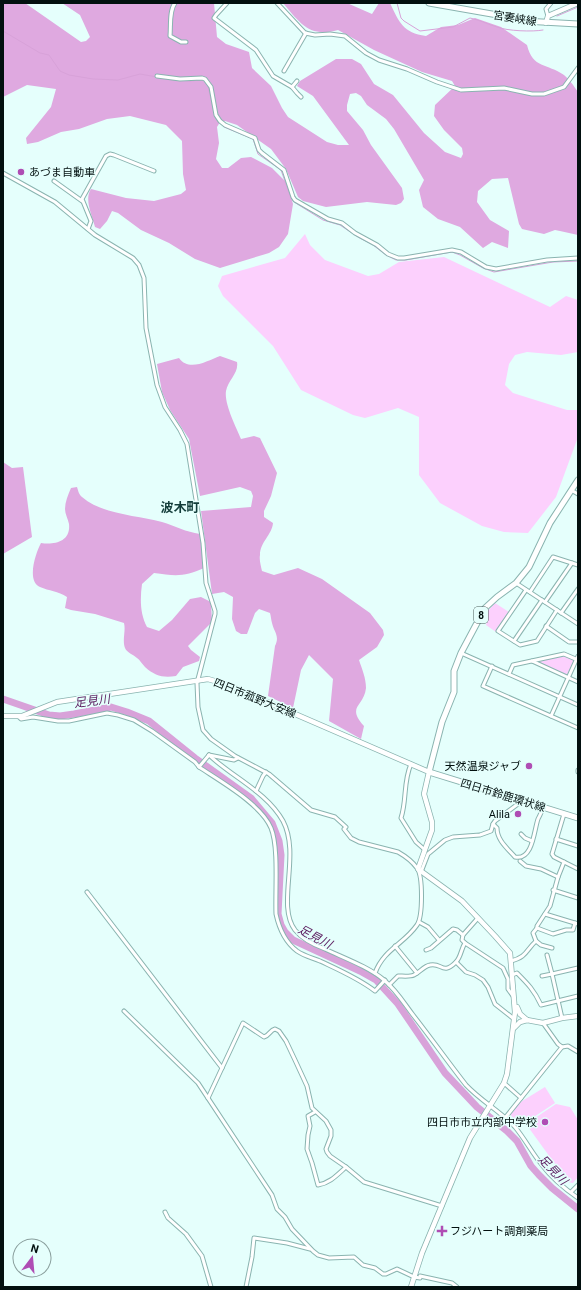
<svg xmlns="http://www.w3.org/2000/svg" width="581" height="1290" font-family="Roboto,'Noto Sans JP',sans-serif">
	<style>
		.green { fill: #fcd0fd }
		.forest { fill: #dfa9e0 }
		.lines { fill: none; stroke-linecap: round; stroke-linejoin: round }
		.stream { stroke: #d8a2d9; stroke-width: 1 }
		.river { stroke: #d8a2d9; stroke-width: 7 }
		.street-casing { stroke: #8ab4b0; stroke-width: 5 }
		.secondary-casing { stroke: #8ab4b0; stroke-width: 6 }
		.primary-casing { stroke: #8ab4b0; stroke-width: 7 }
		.street { stroke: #fff; stroke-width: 3 }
		.secondary { stroke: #fff; stroke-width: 4.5 }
		.primary { stroke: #fff; stroke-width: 5 }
		.poi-dot { fill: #af4db4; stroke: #e5fffc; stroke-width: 1.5 }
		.labels { text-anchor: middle; stroke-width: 3; stroke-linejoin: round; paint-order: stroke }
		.shield { fill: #e5fffc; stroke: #465856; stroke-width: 1 }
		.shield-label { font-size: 10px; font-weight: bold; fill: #02100f }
		.street-label { font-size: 11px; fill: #02100f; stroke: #e5fffc }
		.poi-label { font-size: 11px; fill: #02100f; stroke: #e5fffc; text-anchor: end }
		.water-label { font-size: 12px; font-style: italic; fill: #5b1c5f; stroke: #e5fffc }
		.quarter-label { font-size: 13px; font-weight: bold; fill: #133d3a; stroke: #e5fffc }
	</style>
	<rect width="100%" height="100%" fill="#e5fffc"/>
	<g class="green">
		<path d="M305 234 310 245 325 260 368 276 379 274 399 262 444 257 550 307 566 296 578 300V352L561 355 527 352 515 355 509 364 505 385 513 393 567 410H578V437L556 497 528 533 504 532 482 526 440 503 419 475V417L398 408 365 418 353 415 301 390 273 346 223 296 218 286 222 276 285 258Z"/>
		<path d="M495 603 509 612 496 632 486 625 488 615 486 613Z"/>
		<path d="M564 656 573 660 574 662 567 675 539 663V661Z"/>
		<path d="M545 1087 555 1103 520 1126 510 1114 519 1103Z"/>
		<path d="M556 1104 570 1107 578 1120V1177L573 1183 567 1182 563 1175 526 1124Z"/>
	</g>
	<g class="forest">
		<path d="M3 3H25L81 42 86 41 90 37 80 15 62 3H214L217 37 226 44 249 52 252 68 271 86 282 108 288 117 327 142 338 145H349L313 96 297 86 300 81 336 59H352L361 64 374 84 393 95 424 133 445 152 461 158 463 154 462 148 444 130 434 116 435 105 455 86 452 81 422 72 374 50 338 30C309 38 300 23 283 3H347L372 14 379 3H390C399 22 403 33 426 36L441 27 458 25 475 18 501 27 527 45C533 69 547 63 564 75 569 79 574 86 578 92V235L560 231 555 230 544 234 522 229 519 224 508 178 492 179 478 191 477 202 490 220 509 231 508 248 492 242 483 248 460 227 438 219 423 207 419 190 424 180 394 129 386 119 367 105 361 96 356 93 350 94 347 105V111L363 130 371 145 402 188 404 199 401 203 396 205 367 202 326 207 303 201 298 197 286 169 271 149 237 125 225 121 220 122 217 127 219 143 216 159 222 168H228L241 158 251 157 272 168 287 183 293 204 288 234 279 247 269 253 220 268 195 259 169 243 141 230 118 213 112 211 107 221 100 229 95 227C92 215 84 199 91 189L126 198 154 201 181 194 186 190 183 174 182 141 166 125 130 116 107 119 79 129 61 132 38 142 27 144 26 138 51 107 56 89 27 85 3 97Z"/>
		<path d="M220 356 237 362C239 373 228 380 226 391 224 404 236 427 241 439L254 436 260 438 277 473 271 496 264 511V517L273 523C272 535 260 542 260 555 259 560 261 566 262 571L274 575 298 568 322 579 370 613 383 630 384 635 377 647 359 660C362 669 366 678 366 688 364 707 346 706 364 726L361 739 329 721 333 679 309 655 301 670 293 708 268 696 275 646C280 636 274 632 272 623 271 620 271 616 270 613L259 609 255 613 247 634H241L236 631 232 619 233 597 224 592 212 594 201 511 251 507 253 496 251 491 240 487 200 496 189 439 170 410 162 392 157 364 179 358C189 372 207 361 220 356Z"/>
		<path d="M3 462 12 468 23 467 32 537 3 554Z"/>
		<path d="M77 487C78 490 79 495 82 497 103 515 137 515 162 522 175 526 186 532 200 534L204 568C185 577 175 576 154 573L142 584C140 599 140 614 147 627L159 631 172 620 190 599 201 597 211 602 212 622 188 646 191 650 200 657 199 661 183 667 176 676C163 678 155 676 145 667 142 664 140 660 137 658 133 654 127 653 125 648 122 640 126 631 124 623L95 614 71 610 65 608 67 597C58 591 49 591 40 587 26 581 36 552 41 543 54 545 71 542 69 524 68 519 65 514 65 509 65 502 68 495 71 488Z"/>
	</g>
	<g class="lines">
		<g class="stream">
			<path d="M397 3 401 18 404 21 420 31 453 27 470 18C480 20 487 24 497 27 507 31 533 32 543 30"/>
			<path d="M557 16 578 7"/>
			<path d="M3 31 40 53 49 55 60 71 69 75 93 79 118 80 140 74 174 80"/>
			<path d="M180 80 190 81 200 80"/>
			<path d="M208 86 214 112"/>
			<path d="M219 122 224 127 253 139 258 154 281 170 291 198 294 202 323 220 340 225 358 237 373 245 386 255 396 260H406L452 252 460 255 483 268 494 272 553 262 578 261"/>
		</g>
		<path class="river" d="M3 699 49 715 60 716 74 714 111 707 127 712 149 721 195 758 251 798 272 823 279 841 281 855 278 914 281 925 285 932 293 940 360 971 376 980 398 1004 445 1073 477 1107 507 1131 517 1141 531 1166 539 1175 552 1188 578 1209"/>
		<g class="street-casing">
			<g id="street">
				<path d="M175 3C169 11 171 26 170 36L181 42H186"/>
				<path d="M227 3 216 15 214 18 256 50 273 76 292 87 297 93 301 97"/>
				<path d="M277 3 305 33 315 35 330 34 345 36 366 53 379 60 407 69 437 82 461 90 504 88 532 94H544L564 87 578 68"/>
				<path d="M548 16 546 9 551 3"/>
				<path d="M284 71 306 33"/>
				<path d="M157 76 180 79 202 78 205 79 211 87 216 115 220 121 225 125 255 138 259 150 262 153 284 170 293 197 295 200 328 219 342 223 355 233 377 245 388 254 398 258H404L452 250 461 252 486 267 496 269 547 260 578 258"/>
				<path d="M292 87 297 81"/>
				<path d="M3 173 55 202 95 235 133 258 139 265 144 278 146 328 157 385 165 407 180 430 187 444 203 543 206 583 215 611V614L197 683 198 707 203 730 211 739 235 756 269 774 311 810 335 817 346 827 344 829 351 838 359 842 398 852C405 856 412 861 417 868 423 876 423 916 417 925 404 944 384 949 375 973"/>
				<path d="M54 181 82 201"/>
				<path d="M88 229 91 221 82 199 106 156 110 154 114 155 154 171"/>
				<path d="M571 490 578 494"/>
				<path d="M516 583 578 624"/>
				<path d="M526 590 498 631 520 645 537 641 557 610"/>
				<path d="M530 592 553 557 578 565"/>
				<path d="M545 602 572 563"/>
				<path d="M561 613 578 589"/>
				<path d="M546 626 569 642H578"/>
				<path d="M514 641 542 600"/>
				<path d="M461 653 578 705"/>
				<path d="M532 661 578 682"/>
				<path d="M492 666 483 686 578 728"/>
				<path d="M509 674 513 665 564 654 578 660"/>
				<path d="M551 716 578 656"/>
				<path d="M19 717 21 719 33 717 58 721H69L107 713 118 715 134 720 152 731 195 762 199 767C220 781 261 804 271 828 279 847 275 892 276 914 279 928 285 942 297 951 304 956 313 958 320 961 339 970 358 978 375 991L385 980"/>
				<path d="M209 755C232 777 267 792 283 821 301 855 276 905 295 930 303 940 314 945 325 949 344 958 369 967 384 980 396 990 404 1003 413 1015 431 1038 448 1062 466 1085 481 1101 500 1111 515 1127 525 1139 532 1153 542 1165 551 1177 565 1189 578 1198"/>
				<path d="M209 755 234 760 238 758"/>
				<path d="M411 764C403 782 407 800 401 818L416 842 425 850"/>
				<path d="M199 767 209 755"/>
				<path d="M578 770V772"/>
				<path d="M256 791 263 776 266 772"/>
				<path d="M522 801 495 821 493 824 497 828C497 840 507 848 515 857 533 861 534 830 538 819 540 815 542 812 543 807"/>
				<path d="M564 814 552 854 554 857 578 869"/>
				<path d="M521 834 525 838 532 841"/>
				<path d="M556 839 578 846"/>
				<path d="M520 861 526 866 541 869 558 877"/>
				<path d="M564 862 558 877 550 906 537 926V928L553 934 566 930H573L575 923"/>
				<path d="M421 872 428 854 445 840 453 837 480 835 491 831 493 824"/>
				<path d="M553 890 578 898"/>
				<path d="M87 892 222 1068"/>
				<path d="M545 914 578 924"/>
				<path d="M478 918 463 935 462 940 465 943 503 968 508 979V989L513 996"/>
				<path d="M419 922 428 927 439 940"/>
				<path d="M536 941 541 945 552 948"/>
				<path d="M395 946 417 973"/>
				<path d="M426 950 431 948 453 929 457 930 463 935"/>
				<path d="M511 961C527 957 526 950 536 941L533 933 537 928"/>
				<path d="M456 962C461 957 461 949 465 943"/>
				<path d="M512 975 517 973C528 984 534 990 541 1005L578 996"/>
				<path d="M542 976 552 974 547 955"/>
				<path d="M389 985 398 976C403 976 410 977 414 975 420 972 424 966 430 965 442 962 442 976 456 962L466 972 475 975 483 980 488 987 495 1004 514 1019"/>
				<path d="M124 1011 198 1083 272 1195 277 1209 285 1217 292 1229 313 1251 318 1255 329 1258 354 1257 363 1265 375 1268 383 1274H386L397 1269 414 1277 420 1278"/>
				<path d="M562 1018 552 974 578 968"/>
				<path d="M543 1023 558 1044 562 1047 568 1046 578 1052"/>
				<path d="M504 1083 521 1098"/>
				<path d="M208 1098 243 1023 264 1037C269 1036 270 1030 275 1029L279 1031 286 1041 295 1060 307 1086 312 1108 326 1121 331 1130V1136L326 1149 327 1152 330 1156 346 1167 364 1182 442 1206"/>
				<path d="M315 1112 308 1116 310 1126 308 1135 307 1149 312 1163 318 1185C330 1183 337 1175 346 1167"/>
				<path d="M505 1118 562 1047"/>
				<path d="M571 1192 578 1185"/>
				<path d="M165 1212 168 1218 186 1234 202 1256 211 1287"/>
				<path d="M420 1276 452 1283 457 1287"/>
				<path d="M246 1287 252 1257 254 1238 287 1243 310 1249"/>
			</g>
		</g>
		<g class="secondary-casing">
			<g id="secondary">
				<path d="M546 23 548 16 578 3"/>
				<path d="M3 716H22L57 702 208 679 228 685 429 772 424 794 432 822V830L418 869 462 901 495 936 510 953 515 1012 507 1074 504 1083 470 1138 422 1253 411 1287"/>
				<path d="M517 1007 520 1014 527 1020"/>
				<path d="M514 1028 520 1022 527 1020 543 1023 562 1018 578 1016"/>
			</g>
		</g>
		<g class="primary-casing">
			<g id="primary">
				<path d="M429 3 509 17 524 21 578 24"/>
				<path d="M578 480 550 523 529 567 516 583 497 597 485 608 461 653 454 671V692L442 722 429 772 578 818"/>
			</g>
		</g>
		<use href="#street" class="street"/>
		<use href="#secondary" class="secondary"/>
		<use href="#primary" class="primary"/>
	</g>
	<g class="poi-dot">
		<circle cx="21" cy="172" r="4"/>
		<circle cx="529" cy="766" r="4"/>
		<circle cx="518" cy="814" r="4"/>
		<circle cx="545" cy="1122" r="4"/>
		<path d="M440 1225h4v4h4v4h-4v4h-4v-4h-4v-4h4z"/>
	</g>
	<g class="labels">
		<rect class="shield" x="474" y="607" width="14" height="16" rx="3"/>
		<g class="shield-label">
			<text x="481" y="619">8</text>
		</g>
		<g class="street-label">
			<text transform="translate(515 18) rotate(9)" y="4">宮妻峡線</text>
			<text transform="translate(255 698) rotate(22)" y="4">四日市菰野大安線</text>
			<text transform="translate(503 795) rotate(17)" y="4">四日市鈴鹿環状線</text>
		</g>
		<g class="poi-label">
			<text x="29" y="176" text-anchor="start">あづま自動車</text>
			<text x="521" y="770">天然温泉ジャブ</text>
			<text x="510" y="818">Alila</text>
			<text x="537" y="1126">四日市市立内部中学校</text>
			<text x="450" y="1235" text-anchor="start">フジハート調剤薬局</text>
		</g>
		<g class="water-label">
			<text transform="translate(92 701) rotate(-7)" y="4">足見川</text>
			<text transform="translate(315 937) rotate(28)" y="4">足見川</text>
			<text transform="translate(553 1170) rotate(46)" y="4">足見川</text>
		</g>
		<g class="quarter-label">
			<text x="180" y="512">波木町</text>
		</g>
	</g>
	<rect width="581" height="1290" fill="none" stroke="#02100f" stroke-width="8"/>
	<g transform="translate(32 1258) rotate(16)"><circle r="19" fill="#e5fffc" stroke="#8a9f9d"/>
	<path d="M0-3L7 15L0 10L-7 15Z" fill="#af4db4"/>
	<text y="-6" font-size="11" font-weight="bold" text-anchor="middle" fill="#02100f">N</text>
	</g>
</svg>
